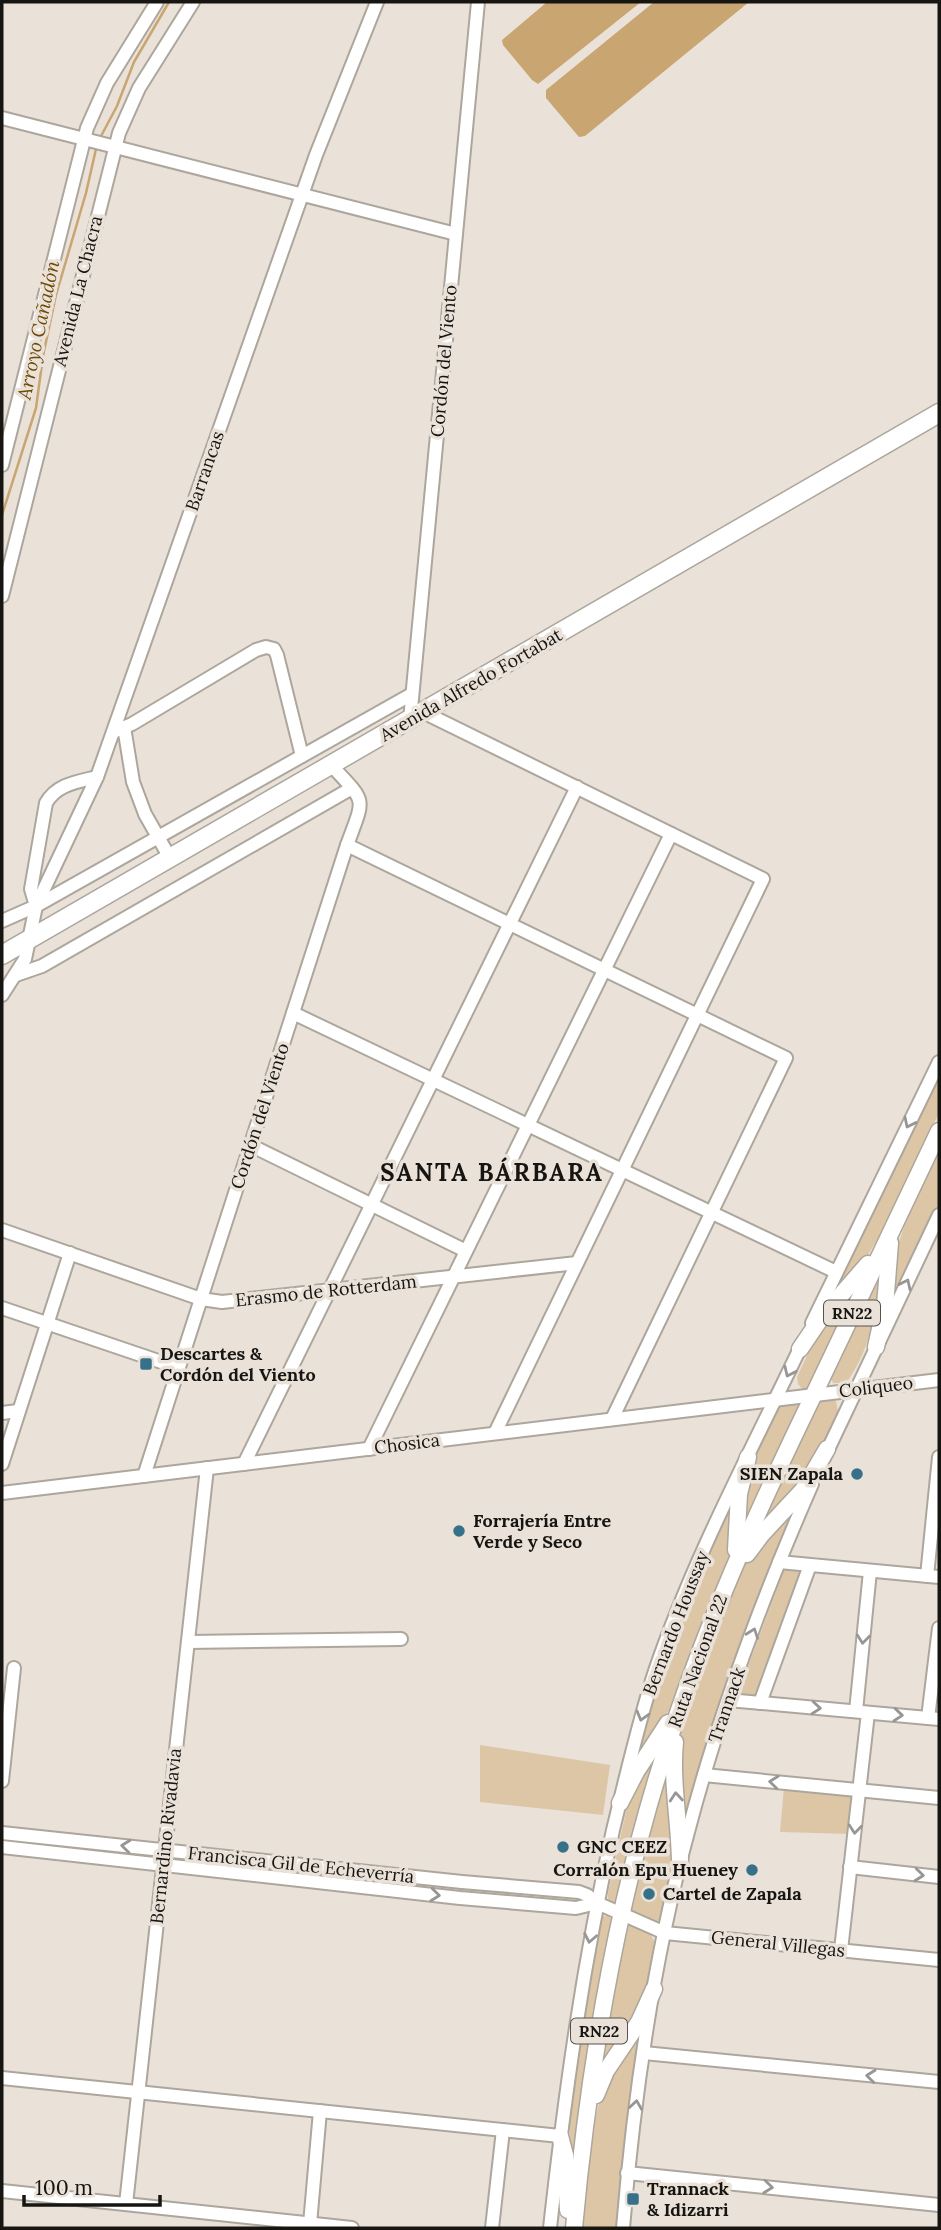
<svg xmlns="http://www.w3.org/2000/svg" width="941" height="2230" font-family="Lora,serif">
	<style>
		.green { fill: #ddc6a5 }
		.water { fill: #c9a571 }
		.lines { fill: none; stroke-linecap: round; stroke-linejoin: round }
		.stream { stroke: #c9a571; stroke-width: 2.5 }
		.minor-casing { stroke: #aca69c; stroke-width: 16 }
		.major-casing { stroke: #aca69c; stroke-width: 19 }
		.highway-casing { stroke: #aca69c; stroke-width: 21 }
		.minor { stroke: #fff; stroke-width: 12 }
		.major { stroke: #fff; stroke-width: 16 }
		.highway { stroke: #fff; stroke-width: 18 }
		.oneway { stroke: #979694 }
		.poi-dot { fill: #367189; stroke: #eae2d9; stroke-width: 2.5 }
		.labels { text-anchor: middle; stroke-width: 7; stroke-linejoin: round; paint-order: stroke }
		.shield { fill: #eae2d9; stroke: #56524e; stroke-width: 2 }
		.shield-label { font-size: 16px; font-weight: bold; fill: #171512 }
		.street-label { font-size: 18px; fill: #171512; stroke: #eae2d9 }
		.poi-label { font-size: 18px; font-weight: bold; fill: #171512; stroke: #eae2d9; text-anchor: start }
		.water-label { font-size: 19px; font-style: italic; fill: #6c4904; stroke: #eae2d9 }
		.district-label { font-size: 24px; font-weight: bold; letter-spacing: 2px; fill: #171512; stroke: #eae2d9 }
	</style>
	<rect width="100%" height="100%" fill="#eae2d9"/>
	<g class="green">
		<path d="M939 1079V1113L886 1225 857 1273 825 1308Z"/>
		<path d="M939 1151V1205L893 1301 898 1245 906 1221Z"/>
		<path d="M883 1261C877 1302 873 1344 849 1379L842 1383H833L831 1379 832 1373Z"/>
		<path d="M865 1275 809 1390 804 1391 798 1384 797 1377 819 1330Z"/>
		<path d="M830 1398 836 1401 838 1412 810 1472 748 1546 817 1401Z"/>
		<path d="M802 1402 740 1541 748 1468 778 1406Z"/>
		<path d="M736 1493 732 1552 669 1710 632 1770C640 1743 647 1715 656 1688 678 1621 706 1557 736 1493Z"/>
		<path d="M803 1496 683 1832 679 1736 681 1724C702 1667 719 1605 752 1553 766 1532 787 1514 803 1496Z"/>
		<path d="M784 1570 802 1571 757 1697 737 1696Z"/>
		<path d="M665 1735 617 1904 608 1899V1893L630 1794Z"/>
		<path d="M480 1745 610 1765 603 1815 480 1802Z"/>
		<path d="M670 1752 677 1852 662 1919 656 1922 630 1911 628 1907Z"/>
		<path d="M784 1787 855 1794 850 1834 780 1832Z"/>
		<path d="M602 1916H607L613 1920 572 2199 569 2103Z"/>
		<path d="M626 1924 651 1935 655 1943 643 2005 598 2081 601 2053Z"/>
		<path d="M643 2024 617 2228H582C587 2182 589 2134 603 2089Z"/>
	</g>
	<g class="water">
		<path d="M547 2H641L538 84 532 80 503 45 502 40Z"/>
		<path d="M654 2H749L585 136 579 137 546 98V90Z"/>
	</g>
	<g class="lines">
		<g class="stream">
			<path d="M100 138 117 106 134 62 169 2"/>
			<path d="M2 515 36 408 43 356 56 295 86 193 96 149"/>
		</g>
		<g class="minor-casing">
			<g id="minor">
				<path d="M2 118 456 234"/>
				<path d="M2 465 87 128 107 83 157 2"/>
				<path d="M2 596 119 133 139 88 193 2"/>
				<path d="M423 712 763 879 495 1433"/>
				<path d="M410 720 478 2"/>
				<path d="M124 727 133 782 145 814 170 858"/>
				<path d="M113 732 132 724 256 650 266 647 274 649 277 655 302 756"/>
				<path d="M347 845 786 1058 612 1419"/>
				<path d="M36 906 31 889 46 803C57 784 77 782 97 777"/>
				<path d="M2 921 36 906 412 694"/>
				<path d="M16 975 42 966 352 788"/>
				<path d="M2 995 25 959 36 906 97 777 316 155 377 2"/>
				<path d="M293 1013 836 1272"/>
				<path d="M250 1145 466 1251"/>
				<path d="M2 1230 201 1299 222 1302 577 1263"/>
				<path d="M2 1308 179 1368"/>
				<path d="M812 1323 939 1062"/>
				<path d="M2 1413 18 1411"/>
				<path d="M369 1449 671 834"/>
				<path d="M824 1458 939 1215"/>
				<path d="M2 1464 70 1253"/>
				<path d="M244 1464 577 787"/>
				<path d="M144 1476 347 845C365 796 367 804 332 766"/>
				<path d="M2 1493 939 1380"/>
				<path d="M779 1562 939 1577"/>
				<path d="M927 1576 939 1457"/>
				<path d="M188 1642 401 1639"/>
				<path d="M728 1700 939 1719"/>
				<path d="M760 1703 810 1565"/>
				<path d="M856 1711 870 1571"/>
				<path d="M928 1718 939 1628"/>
				<path d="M704 1775 939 1798"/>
				<path d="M2 1781 14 1668"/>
				<path d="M2 1833 462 1882 579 1892 587 1895 597 1903 665 1933 939 1960"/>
				<path d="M2 1847 460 1898 576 1908 597 1903"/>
				<path d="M850 1867 939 1877"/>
				<path d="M841 1950 868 1713"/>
				<path d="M644 2053 939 2082"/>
				<path d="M2 2078 560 2136"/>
				<path d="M627 2173 939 2205"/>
				<path d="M2 2191 352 2228"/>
				<path d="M126 2204 207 1468"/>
				<path d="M310 2224 320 2111"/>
				<path d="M492 2228 503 2130"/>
				<path d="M550 2228C565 2093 583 1963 613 1830 626 1777 638 1723 655 1671 694 1557 751 1451 803 1342"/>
				<path d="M623 2228C634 2095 653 1961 688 1832 719 1713 763 1596 812 1484"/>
			</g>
		</g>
		<g class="major-casing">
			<g id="major">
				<path d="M876 1347 885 1306 890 1243"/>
				<path d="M800 1349 821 1318 868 1264"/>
				<path d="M736 1550 739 1494 748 1457"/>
				<path d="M747 1554 762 1534 803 1490 827 1449"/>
				<path d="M675 1742C671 1783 680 1824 680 1865"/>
				<path d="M620 1803 636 1772 668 1723"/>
				<path d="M596 2095 606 2071 639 2022 654 1989"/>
				<path d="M560 2136 565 2155 568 2210"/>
				<path d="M574 2228C590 2054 620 1879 678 1713 716 1601 765 1495 816 1390 857 1303 898 1217 939 1131"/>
			</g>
		</g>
		<g class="highway-casing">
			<path id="highway" d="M2 955 939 413"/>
		</g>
		<use href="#minor" class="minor"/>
		<use href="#major" class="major"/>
		<use href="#highway" class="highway"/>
	</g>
	<defs><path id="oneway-chevron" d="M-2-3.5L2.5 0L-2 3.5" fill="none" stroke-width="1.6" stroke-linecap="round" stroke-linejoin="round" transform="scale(1.75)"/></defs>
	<g class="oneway">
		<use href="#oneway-chevron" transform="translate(909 1123) rotate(116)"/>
		<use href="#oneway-chevron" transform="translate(906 1284) rotate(-64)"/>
		<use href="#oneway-chevron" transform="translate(789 1372) rotate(115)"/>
		<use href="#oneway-chevron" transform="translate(753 1633) rotate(-70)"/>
		<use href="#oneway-chevron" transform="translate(863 1639) rotate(96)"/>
		<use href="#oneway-chevron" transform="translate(816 1708) rotate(5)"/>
		<use href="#oneway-chevron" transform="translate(898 1715) rotate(5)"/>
		<use href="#oneway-chevron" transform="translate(642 1716) rotate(106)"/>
		<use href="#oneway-chevron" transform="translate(774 1782) rotate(-174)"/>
		<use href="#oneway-chevron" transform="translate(676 1797) rotate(-95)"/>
		<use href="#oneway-chevron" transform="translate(855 1829) rotate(96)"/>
		<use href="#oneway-chevron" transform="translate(126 1846) rotate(-174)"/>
		<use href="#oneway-chevron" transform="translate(919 1875) rotate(6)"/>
		<use href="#oneway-chevron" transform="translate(435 1895) rotate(6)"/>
		<use href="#oneway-chevron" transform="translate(590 1938) rotate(101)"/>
		<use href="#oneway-chevron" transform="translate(871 2076) rotate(-174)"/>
		<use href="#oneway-chevron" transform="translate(636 2105) rotate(-82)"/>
		<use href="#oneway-chevron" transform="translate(768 2187) rotate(6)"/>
	</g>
	<g class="poi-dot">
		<rect x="139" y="1357" width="14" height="14" rx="3.5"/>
		<circle cx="857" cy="1474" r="7"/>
		<circle cx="459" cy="1531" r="7"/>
		<circle cx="563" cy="1847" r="7"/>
		<circle cx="752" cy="1870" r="7"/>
		<circle cx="649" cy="1894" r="7"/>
		<rect x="626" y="2192" width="14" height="14" rx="3.5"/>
	</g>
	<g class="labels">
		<g class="shield">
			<rect x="824" y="1300.5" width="56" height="25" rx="5"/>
			<rect x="571" y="2018.5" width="56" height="25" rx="5"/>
		</g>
		<g class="shield-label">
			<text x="852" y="1319">RN22</text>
			<text x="599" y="2037">RN22</text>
		</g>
		<g class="street-label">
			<text transform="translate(78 291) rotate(-76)" y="6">Avenida La Chacra</text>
			<text transform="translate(444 361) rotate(-85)" y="6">Cordón del Viento</text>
			<text transform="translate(205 471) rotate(-71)" y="6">Barrancas</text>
			<text transform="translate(471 685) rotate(-30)" y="6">Avenida Alfredo Fortabat</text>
			<text transform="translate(260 1116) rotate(-72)" y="6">Cordón del Viento</text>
			<text transform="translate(326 1291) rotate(-6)" y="6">Erasmo de Rotterdam</text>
			<text transform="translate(876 1387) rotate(-7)" y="6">Coliqueo</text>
			<text transform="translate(407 1444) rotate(-7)" y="6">Chosica</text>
			<text transform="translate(676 1623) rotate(-69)" y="6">Bernardo Houssay</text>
			<text transform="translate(698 1661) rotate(-70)" y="6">Ruta Nacional 22</text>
			<text transform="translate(727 1705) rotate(-71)" y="6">Trannack</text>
			<text transform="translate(166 1836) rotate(-84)" y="6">Bernardino Rivadavia</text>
			<text transform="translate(301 1865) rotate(6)" y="6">Francisca Gil de Echeverría</text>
			<text transform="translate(778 1944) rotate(6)" y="6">General Villegas</text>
		</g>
		<g class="poi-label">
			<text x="160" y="1360">Descartes &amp;<tspan x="160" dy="21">Cordón del Viento</tspan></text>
			<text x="843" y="1480" text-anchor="end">SIEN Zapala</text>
			<text x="473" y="1527">Forrajería Entre<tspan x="473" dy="21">Verde y Seco</tspan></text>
			<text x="577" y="1853">GNC CEEZ</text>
			<text x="738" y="1876" text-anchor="end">Corralón Epu Hueney</text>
			<text x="663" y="1900">Cartel de Zapala</text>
			<text x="647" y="2195">Trannack<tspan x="647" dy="21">&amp; Idizarri</tspan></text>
		</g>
		<g class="water-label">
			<text transform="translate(38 330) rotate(-78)" y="7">Arroyo Cañadón</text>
		</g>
		<g class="district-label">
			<text x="492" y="1181">SANTA BÁRBARA</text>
		</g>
	</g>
	<rect width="941" height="2230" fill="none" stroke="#171512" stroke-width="7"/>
	<path d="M24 2195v10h136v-10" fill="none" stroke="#171512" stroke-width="3.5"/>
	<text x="35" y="2195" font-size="21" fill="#171512" stroke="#eae2d9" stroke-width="5" paint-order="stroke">100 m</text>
</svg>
